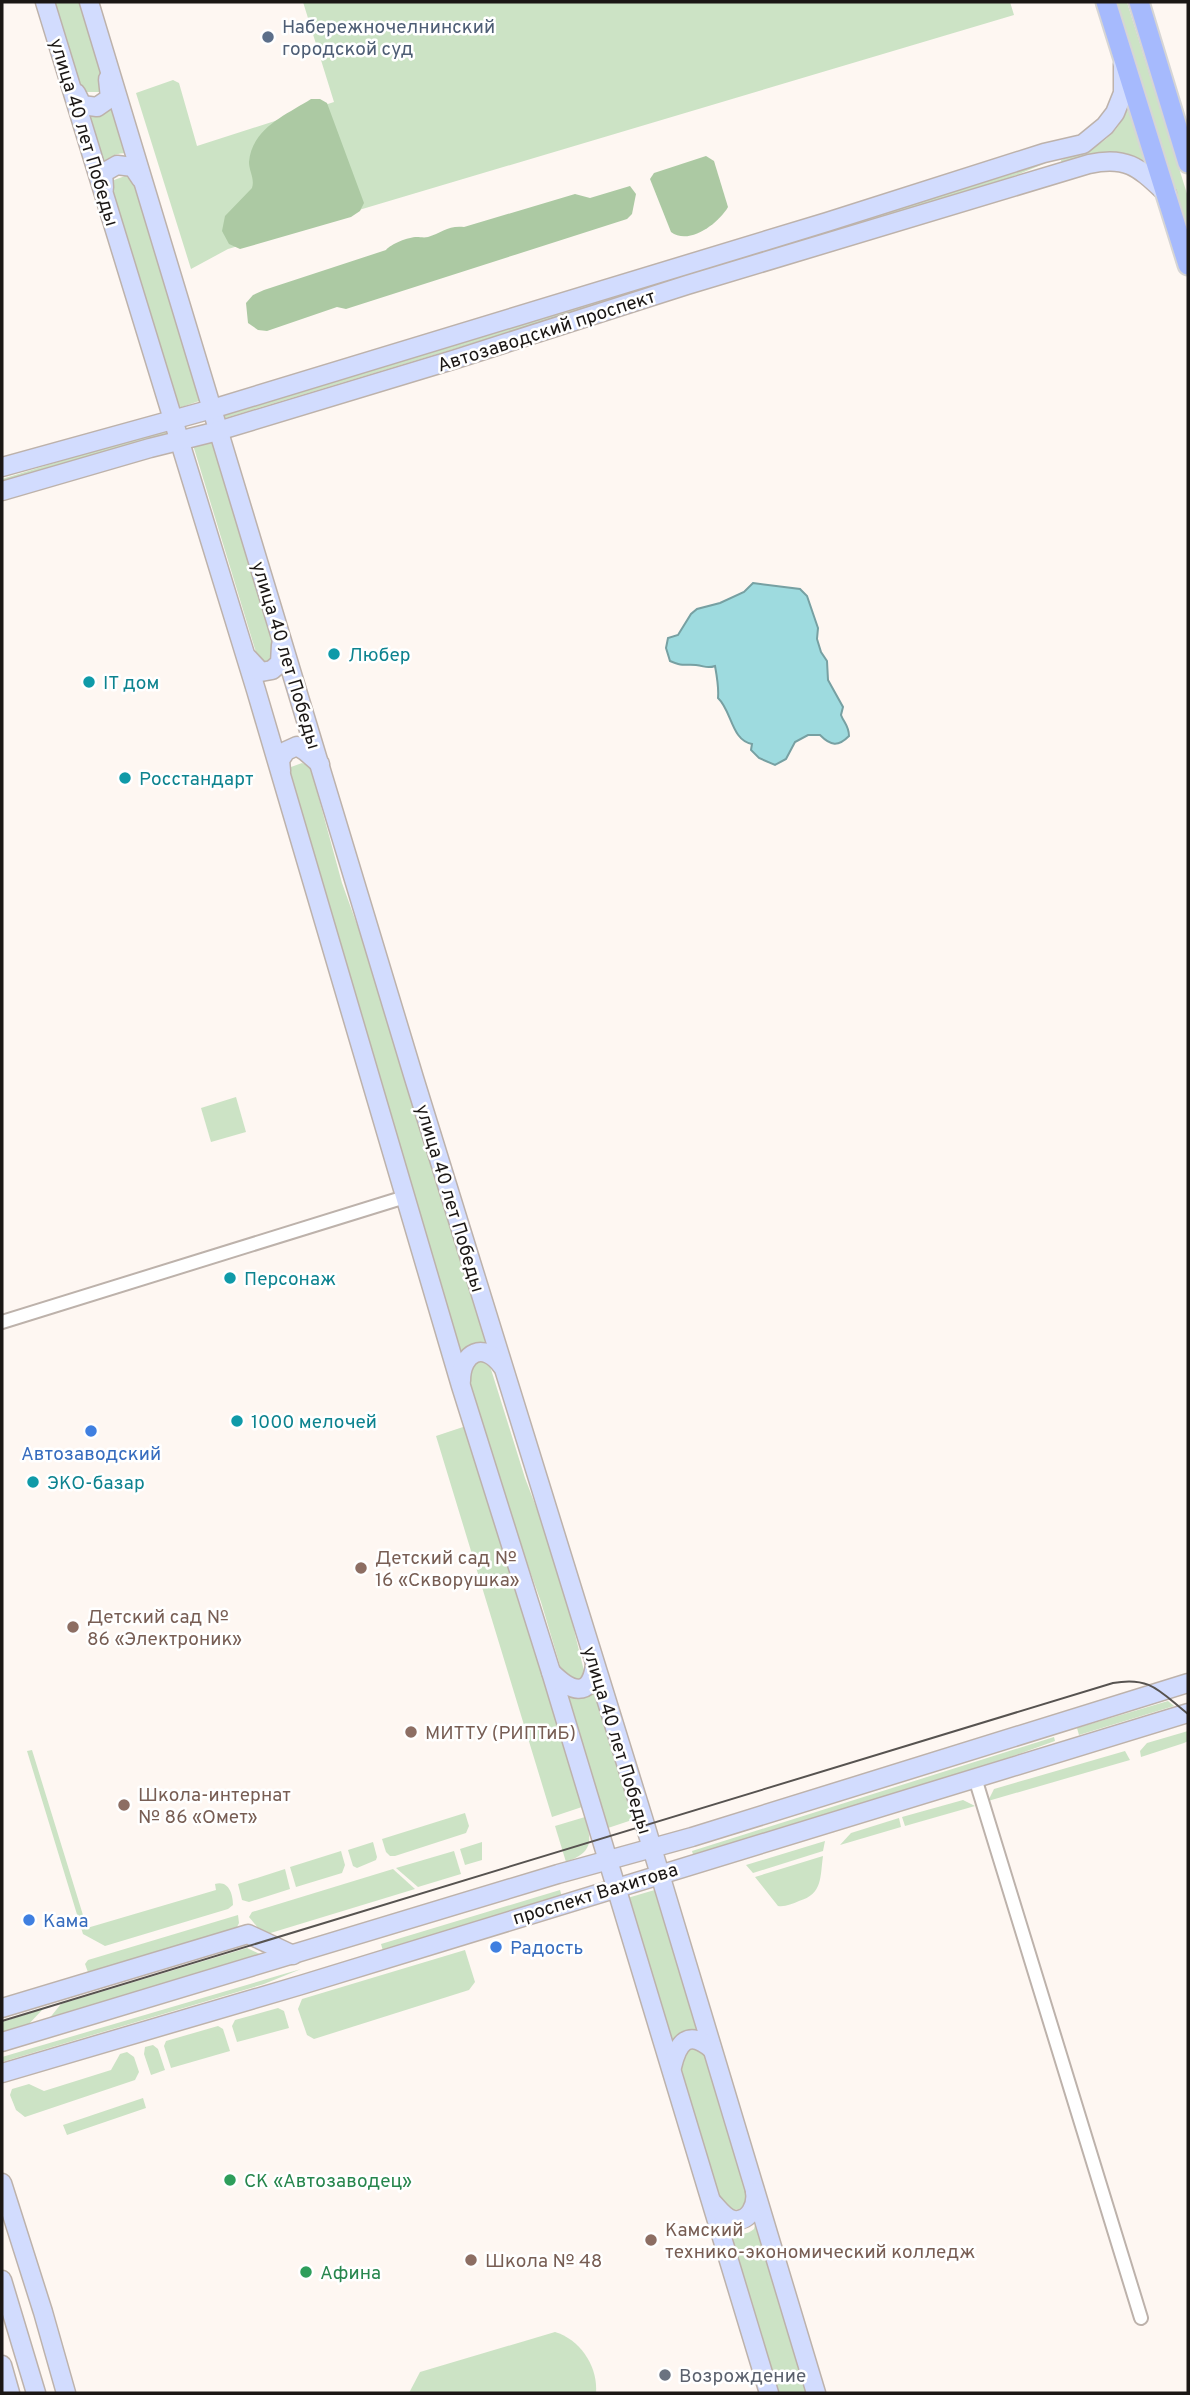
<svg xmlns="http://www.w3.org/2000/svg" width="1190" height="2395" font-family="Overpass,sans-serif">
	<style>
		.green { fill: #cce3c5 }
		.forest { fill: #acc9a3 }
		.water { fill: #9edbdf; stroke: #77a0a2; stroke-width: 2 }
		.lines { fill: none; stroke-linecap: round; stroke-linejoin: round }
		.street-casing { stroke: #bdb2ab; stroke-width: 16 }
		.secondary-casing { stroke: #bdb2ab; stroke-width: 21 }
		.primary-casing { stroke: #d6d5d5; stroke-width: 23 }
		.street { stroke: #fff; stroke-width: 12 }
		.secondary { stroke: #d2dcfe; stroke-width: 18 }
		.primary { stroke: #a6bafd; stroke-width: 19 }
		.tram { stroke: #575350; stroke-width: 2 }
		.service-dot { fill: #5c6f8a; stroke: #fff; stroke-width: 2.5 }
		.culture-dot { fill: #0f9aa8; stroke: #fff; stroke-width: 2.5 }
		.shop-dot { fill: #3f7fe0; stroke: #fff; stroke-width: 2.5 }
		.education-dot { fill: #8d6e63; stroke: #fff; stroke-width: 2.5 }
		.leisure-dot { fill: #2e9e5b; stroke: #fff; stroke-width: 2.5 }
		.worship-dot { fill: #6b7280; stroke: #fff; stroke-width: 2.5 }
		.labels { text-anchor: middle; stroke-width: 5; stroke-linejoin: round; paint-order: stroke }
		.service-label { font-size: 19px; fill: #4e5e75; stroke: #fff; text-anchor: start }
		.street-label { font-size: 19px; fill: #1b1715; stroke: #fff }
		.culture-label { font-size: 19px; fill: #0d838f; stroke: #fff; text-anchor: start }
		.shop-label { font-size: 19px; fill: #366cbe; stroke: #fff; text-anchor: start }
		.education-label { font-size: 19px; fill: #785e54; stroke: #fff; text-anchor: start }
		.leisure-label { font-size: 19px; fill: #27864d; stroke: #fff; text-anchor: start }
		.worship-label { font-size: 19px; fill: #5b616d; stroke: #fff; text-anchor: start }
	</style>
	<rect width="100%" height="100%" fill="#fef7f2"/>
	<g class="green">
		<path d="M48 2H81L105 78 99 92H87L79 87Z"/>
		<path d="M303 2H1010L1014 15 228 249 191 269 136 93 173 80 179 83 197 146 334 102Z"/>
		<path d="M1114 2H1127L1188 197V247Z"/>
		<path d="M115 104 129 154C119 151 107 157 101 165L84 113H104Z"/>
		<path d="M1129 104 1150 173 1062 165 1061 160C1094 149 1117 140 1129 104Z"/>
		<path d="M1046 163 977 191 225 418 223 412Z"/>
		<path d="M125 176 133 180 163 281 179 318 205 399 176 409 109 189 114 180Z"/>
		<path d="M165 429 167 435 2 486V479Z"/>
		<path d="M217 439 278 645 275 661 267 662 258 659 193 445Z"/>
		<path d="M302 763 310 766 342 883 387 1008 489 1343 467 1350 458 1357 289 775 291 767Z"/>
		<path d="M236 1097 246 1132 211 1142 201 1108Z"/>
		<path d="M483 1360 490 1366 525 1478 558 1564 584 1671V1676L580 1681 564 1679 541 1602 495 1473 468 1376 471 1365Z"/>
		<path d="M466 1426 549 1680 559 1732 582 1807 552 1817 436 1436Z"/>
		<path d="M595 1687 635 1819 605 1829 565 1697H581Z"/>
		<path d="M1168 1701 1174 1706 1079 1735 1077 1728Z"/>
		<path d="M1188 1731V1741L1184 1743 1141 1757 1140 1751 1147 1743Z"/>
		<path d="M1054 1737 1055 1741 969 1772 694 1858 692 1851Z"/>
		<path d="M32 1750 87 1928 216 1890 215 1884C228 1880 233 1893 233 1905L228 1909 105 1946 83 1934 27 1751Z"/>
		<path d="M1125 1751 1130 1760 988 1801 994 1789Z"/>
		<path d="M963 1800 975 1806 905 1826 902 1817Z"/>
		<path d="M465 1813 469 1826 466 1833 395 1856H390L386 1852 382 1839Z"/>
		<path d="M585 1817C592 1842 593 1852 566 1862L555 1826Z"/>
		<path d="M899 1818 901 1827 840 1845 851 1833Z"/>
		<path d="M825 1841 823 1851 753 1873 746 1865Z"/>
		<path d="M373 1842 377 1857 376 1860 357 1868 353 1866 348 1850Z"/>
		<path d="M482 1842V1860L465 1865 460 1849Z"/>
		<path d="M341 1851 345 1865 342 1873 296 1887 290 1867Z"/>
		<path d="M454 1851 461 1874 418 1887 396 1868Z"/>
		<path d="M823 1856C820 1877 823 1894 799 1901 792 1904 785 1907 778 1906L755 1877Z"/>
		<path d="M285 1869 290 1889 249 1902 242 1900 238 1884Z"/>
		<path d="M393 1869 415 1889 264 1935 249 1917 252 1912Z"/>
		<path d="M658 1889 701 2035 671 2045 624 1899Z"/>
		<path d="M560 1890 562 1897 383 1951 381 1944Z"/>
		<path d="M238 1915 239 1923 235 1931 89 1975 85 1964 88 1960Z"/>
		<path d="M247 1948 262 1955 48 2020 61 2004Z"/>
		<path d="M465 1950 475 1982 469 1990 314 2039 307 2035 298 2009 302 1999Z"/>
		<path d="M301 1969 264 1984 2 2062V2057Z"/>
		<path d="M278 2008 284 2011 289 2028 237 2042 232 2026 235 2020Z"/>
		<path d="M43 2009 27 2026 2 2033V2022Z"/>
		<path d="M218 2026 223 2029 230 2051 171 2068 164 2046 166 2041Z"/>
		<path d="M153 2045 158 2049 165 2070 151 2075 144 2054 145 2047Z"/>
		<path d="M692 2046 706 2055 750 2199C746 2207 740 2210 731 2210L719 2201 677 2068 678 2060Z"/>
		<path d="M127 2052 134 2057 139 2072 135 2080 25 2117 16 2110 10 2095 12 2089 29 2084 44 2091 111 2070 120 2054Z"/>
		<path d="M143 2098 146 2108 67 2135 63 2125Z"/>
		<path d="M757 2216 809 2393H776L726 2226C735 2232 744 2238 754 2229Z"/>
		<path d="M555 2332C581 2340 598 2367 596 2393H409L420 2372Z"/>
	</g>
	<g class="forest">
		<path d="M311 99H320L327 103 364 203 360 211 351 217 240 249 229 244 222 231 225 216 252 188C255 179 249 171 249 162 252 128 286 115 311 99Z"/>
		<path d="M706 156 714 161 728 207C719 223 689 246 671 232L650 179 654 173Z"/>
		<path d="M630 186 636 194 632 214 627 219 346 309 337 307 267 331 258 330 248 323 246 303 253 295 264 290 386 250C391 244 408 237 417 237 420 237 424 238 428 237 441 233 449 225 464 227L575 194 590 198Z"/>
	</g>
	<path class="water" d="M753 583 800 589 807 596 818 628 817 639 821 652 827 661 828 680 843 707 841 715C844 723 849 726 849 736 838 747 831 746 820 735H808L795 742 786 759 775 765 759 758 751 750 752 744C731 740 732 711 718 698 719 687 717 677 715 666 707 669 705 666 696 665 683 664 684 667 670 661L666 648 668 638 678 635 691 614 697 609 720 603 744 592Z"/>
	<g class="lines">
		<g class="street-casing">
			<g id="street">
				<path d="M2 1322 405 1197"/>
				<path d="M975 1778 1141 2318"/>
			</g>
		</g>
		<g class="secondary-casing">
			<g id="secondary">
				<path d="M45 2 256 690 461 1386 551 1672 769 2393"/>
				<path d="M89 2 414 1078 643 1818 816 2393"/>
				<path d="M76 93 82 105 97 107 110 98 108 79"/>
				<path d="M104 188 103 173 117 165 133 167 141 179"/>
				<path d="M2 467 212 409 827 222 1044 153 1083 144 1105 126 1115 113 1123 93V64"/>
				<path d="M2 491 150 448 218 431 456 359 687 285 1089 164C1128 155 1140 169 1167 194"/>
				<path d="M248 658 261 672 272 670 280 663 281 645"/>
				<path d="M281 771 280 760 286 751 297 746 305 751 320 764"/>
				<path d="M461 1381C461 1352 484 1341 502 1366"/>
				<path d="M551 1672C570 1691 590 1700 595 1665"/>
				<path d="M2 2008 248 1934 293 1955"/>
				<path d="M2 2042 558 1874 692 1837 1188 1683"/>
				<path d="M672 2067C678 2042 688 2029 712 2049"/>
				<path d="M2 2073 301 1985 1188 1713"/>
				<path d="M2 2183 43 2312 66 2393"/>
				<path d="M712 2202C718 2208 725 2219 734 2220 750 2222 757 2204 755 2192"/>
				<path d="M2 2280 36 2393"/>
				<path d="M2 2365 10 2393"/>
			</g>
		</g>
		<g class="primary-casing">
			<g id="primary">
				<path d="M1106 2 1188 265"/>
				<path d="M1139 2 1188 163"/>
			</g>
		</g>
		<use href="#street" class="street"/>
		<use href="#secondary" class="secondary"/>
		<use href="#primary" class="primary"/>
		<path class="tram" d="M2 2021 1113 1683C1151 1676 1160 1692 1188 1714"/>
	</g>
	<circle class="service-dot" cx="268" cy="37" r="7"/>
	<g class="culture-dot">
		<circle cx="334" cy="654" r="7"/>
		<circle cx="89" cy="682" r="7"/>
		<circle cx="125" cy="778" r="7"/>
		<circle cx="230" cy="1278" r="7"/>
		<circle cx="237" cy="1421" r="7"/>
		<circle cx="33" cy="1482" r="7"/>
	</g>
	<g class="shop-dot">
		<circle cx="91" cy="1431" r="7"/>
		<circle cx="29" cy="1920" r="7"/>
		<circle cx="496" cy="1947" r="7"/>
	</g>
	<g class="education-dot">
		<circle cx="361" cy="1568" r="7"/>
		<circle cx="73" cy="1627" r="7"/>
		<circle cx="411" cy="1732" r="7"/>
		<circle cx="124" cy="1805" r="7"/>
		<circle cx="651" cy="2240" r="7"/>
		<circle cx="471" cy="2260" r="7"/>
	</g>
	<g class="leisure-dot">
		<circle cx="230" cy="2180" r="7"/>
		<circle cx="306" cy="2272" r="7"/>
	</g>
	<circle class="worship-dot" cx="665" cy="2375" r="7"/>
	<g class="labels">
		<g class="service-label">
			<text x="282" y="33">Набережночелнинский<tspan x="282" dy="22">городской суд</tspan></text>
		</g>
		<g class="street-label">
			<text transform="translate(85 132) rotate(73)" y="7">улица 40 лет Победы</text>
			<text transform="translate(546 330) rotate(-18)" y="7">Автозаводский проспект</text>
			<text transform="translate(287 655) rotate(73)" y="7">улица 40 лет Победы</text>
			<text transform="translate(451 1198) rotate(73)" y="7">улица 40 лет Победы</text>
			<text transform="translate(618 1740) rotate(73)" y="7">улица 40 лет Победы</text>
			<text transform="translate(595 1893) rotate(-17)" y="7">проспект Вахитова</text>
		</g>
		<g class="culture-label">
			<text x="348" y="661">Любер</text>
			<text x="103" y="689">IT дом</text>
			<text x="139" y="785">Росстандарт</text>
			<text x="244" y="1285">Персонаж</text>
			<text x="251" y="1428">1000 мелочей</text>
			<text x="47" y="1489">ЭКО-базар</text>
		</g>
		<g class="shop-label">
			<text x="91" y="1460" text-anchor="middle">Автозаводский</text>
			<text x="43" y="1927">Кама</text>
			<text x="510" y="1954">Радость</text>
		</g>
		<g class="education-label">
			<text x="375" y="1564">Детский сад №<tspan x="375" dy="22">16 «Скворушка»</tspan></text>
			<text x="87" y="1623">Детский сад №<tspan x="87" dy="22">86 «Электроник»</tspan></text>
			<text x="425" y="1739">МИТТУ (РИПТиБ)</text>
			<text x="138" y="1801">Школа-интернат<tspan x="138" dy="22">№ 86 «Омет»</tspan></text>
			<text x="665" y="2236">Камский<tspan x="665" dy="22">технико-экономический колледж</tspan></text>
			<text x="485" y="2267">Школа № 48</text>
		</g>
		<g class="leisure-label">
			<text x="244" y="2187">СК «Автозаводец»</text>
			<text x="320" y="2279">Афина</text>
		</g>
		<g class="worship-label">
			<text x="679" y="2382">Возрождение</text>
		</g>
	</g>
	<rect width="1190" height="2395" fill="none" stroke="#1b1715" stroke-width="7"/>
</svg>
